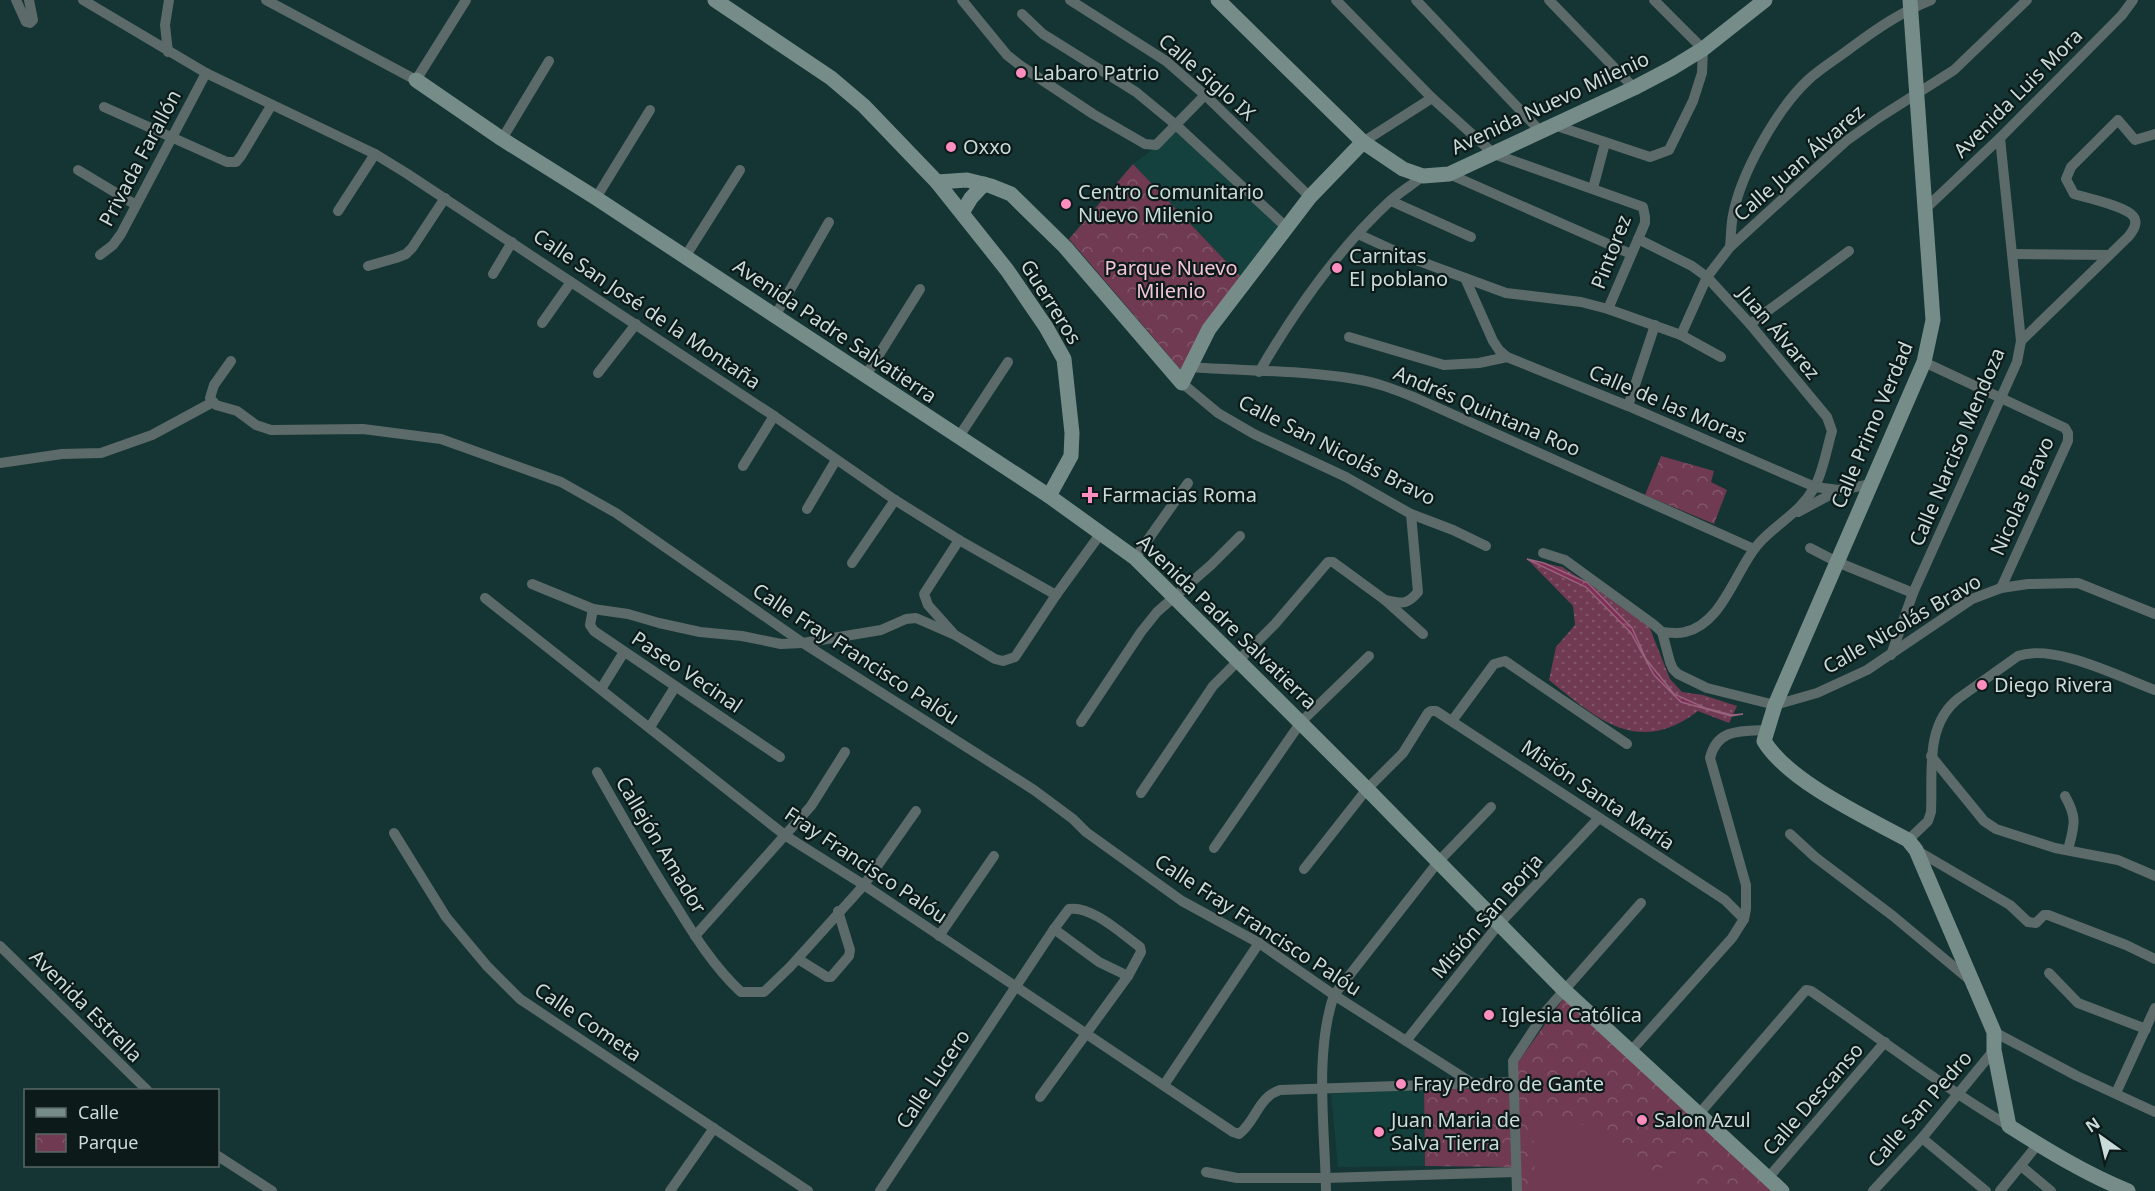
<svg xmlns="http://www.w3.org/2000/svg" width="2155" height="1191" font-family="'Noto Sans',sans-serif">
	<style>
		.built { fill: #14413e }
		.grass { fill: url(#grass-dots) }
		.park { fill: url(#park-crowns) }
		.pitch { fill: #6f3a52 }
		.water { fill: url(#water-ripples); stroke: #96627d; stroke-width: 1.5 }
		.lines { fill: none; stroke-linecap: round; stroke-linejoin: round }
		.street { stroke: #5c6a69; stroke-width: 10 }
		.secondary { stroke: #758c89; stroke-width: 15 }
		.poi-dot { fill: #fd8ebf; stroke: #0c1a19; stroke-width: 2 }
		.labels { text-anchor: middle; stroke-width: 4.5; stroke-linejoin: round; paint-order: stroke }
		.poi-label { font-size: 20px; fill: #cadcd9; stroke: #0c1a19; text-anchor: start }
		.street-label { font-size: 20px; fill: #cadcd9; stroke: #0c1a19 }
		.park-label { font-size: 20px; fill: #f5c4d7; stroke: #0c1a19 }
	</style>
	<defs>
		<pattern id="grass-dots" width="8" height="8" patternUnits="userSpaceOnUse" patternTransform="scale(1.5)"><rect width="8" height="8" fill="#6f3a52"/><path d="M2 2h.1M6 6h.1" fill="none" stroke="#82566a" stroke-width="1.8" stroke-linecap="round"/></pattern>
		<pattern id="park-crowns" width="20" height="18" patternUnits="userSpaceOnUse" patternTransform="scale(1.5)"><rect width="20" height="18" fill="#6f3a52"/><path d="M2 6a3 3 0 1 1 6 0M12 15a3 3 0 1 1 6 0" fill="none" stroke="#82566a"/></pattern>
		<pattern id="water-ripples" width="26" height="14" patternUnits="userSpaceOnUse" patternTransform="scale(1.5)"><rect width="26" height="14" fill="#802e56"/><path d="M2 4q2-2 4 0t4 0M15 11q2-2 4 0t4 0" fill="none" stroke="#914c6e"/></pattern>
	</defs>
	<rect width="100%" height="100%" fill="#143533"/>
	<g class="built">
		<path d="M1179 130 1283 226 1243 279 1133 164Z"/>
		<path d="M1424 1089 1425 1166 1338 1167 1331 1094Z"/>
	</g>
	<path class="grass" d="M1527 559 1562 567 1647 621 1670 679 1682 692 1703 695 1737 706 1729 723 1698 711C1638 757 1597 719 1549 680L1556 647 1575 625 1573 606Z"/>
	<g class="park">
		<path d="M1133 164 1243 279 1187 377 1069 239Z"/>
		<path d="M1661 456 1714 471 1711 482 1727 490 1714 524 1645 495Z"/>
		<path d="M1566 995 1776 1191H1521L1516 1065Z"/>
		<path d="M1424 1088 1509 1090 1512 1167 1425 1166Z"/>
	</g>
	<g class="pitch">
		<path d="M1533 1124 1598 1125 1634 1158 1663 1191H1535Z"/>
		<path d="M1681 1147 1698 1163 1675 1191H1670L1654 1177Z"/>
	</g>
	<path class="water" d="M1527 559 1544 563 1588 583 1632 628 1646 659 1674 694 1705 708 1732 715 1743 714 1731 716 1681 702 1654 675 1631 633 1586 587Z"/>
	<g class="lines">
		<g class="street">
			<path d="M16 0 26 22 30 23 33 20 29 0"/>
			<path d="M83 0 206 73 375 154 406 173 774 416 895 500 959 540 1056 595"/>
			<path d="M266 0 416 80 466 0"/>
			<path d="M962 0 1007 55 1021 66 1093 114 1145 144 1156 145 1205 95"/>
			<path d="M1070 0 1166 61 1205 95 1310 197"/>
			<path d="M1336 0 1432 98 1494 154 1643 207 1645 217V223L1608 309"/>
			<path d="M1416 0 1541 132"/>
			<path d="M1549 0 1634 88"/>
			<path d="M1022 14 1043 34 1136 92 1176 125 1286 227"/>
			<path d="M168 52 165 25 169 0"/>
			<path d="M104 107 227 162H236L241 156 271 106"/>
			<path d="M1554 125 1650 157 1669 150 1693 101 1702 73 1703 49 1654 0"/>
			<path d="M502 139 549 61"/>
			<path d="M1363 142 1432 98"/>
			<path d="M78 170 136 205"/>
			<path d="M1449 174 1631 254"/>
			<path d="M1593 188 1605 143"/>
			<path d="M596 198 650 110"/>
			<path d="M1391 201 1471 237"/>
			<path d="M1924 210 2000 138 2122 15 2133 0"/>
			<path d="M338 211 375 154"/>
			<path d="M1358 234 1408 257 1506 293 1581 302 1608 309 1681 335 1721 357"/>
			<path d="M1638 239 1692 266 1707 277 1750 324 1827 417 1832 431C1827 447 1823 473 1814 488 1801 511 1781 521 1763 539 1736 565 1725 623 1685 632 1678 634 1670 633 1662 632"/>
			<path d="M1730 247C1731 236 1731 225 1733 215 1741 173 1777 109 1808 80 1821 68 1838 58 1852 47 1878 28 1901 12 1931 0"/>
			<path d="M2013 254 2109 255"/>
			<path d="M100 255 113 245 121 234 206 73"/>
			<path d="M685 257 740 170"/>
			<path d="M368 266 396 258 406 254 412 248 445 198"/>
			<path d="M493 274 512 242"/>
			<path d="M1465 278 1493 341 1499 350 1507 357 1628 406 1815 487 1839 490 1872 484"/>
			<path d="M775 316 829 222"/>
			<path d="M542 323 571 282"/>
			<path d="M1750 324 1849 251"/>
			<path d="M1681 335 1707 277 1730 247 1846 141 1880 117 1954 70 2027 0"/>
			<path d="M1349 337 1444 365 1479 363 1507 357"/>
			<path d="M2021 341 2128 237C2133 231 2139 223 2133 216 2125 206 2087 198 2074 194L2066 179 2071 167 2118 120 2135 140 2155 134"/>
			<path d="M231 361 214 385 210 398 216 405 237 411 256 425 271 430 363 429 441 439 561 482 616 513 803 643 1034 790 1073 819 1086 832 1182 901 1259 943 1334 995 1472 1083"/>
			<path d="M1924 362 2065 428 2068 433V441L2001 588"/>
			<path d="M1189 367C1244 371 1301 370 1355 379 1376 382 1396 390 1416 398L1754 549"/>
			<path d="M1259 372C1294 312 1339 248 1390 201 1400 192 1412 185 1423 176"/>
			<path d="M598 373 636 324"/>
			<path d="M865 377 920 289"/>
			<path d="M1182 383 1218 413 1254 434 1346 477 1411 514 1453 530 1486 546"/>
			<path d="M1628 406 1655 325"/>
			<path d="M958 438 1008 362"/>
			<path d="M0 463 62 454 101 453 152 435 213 402"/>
			<path d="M743 466 774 416"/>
			<path d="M807 509 836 460"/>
			<path d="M1798 512 1839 490"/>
			<path d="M1810 548 1837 562 1913 593"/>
			<path d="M1543 553 1565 560 1653 624 1662 632"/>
			<path d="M1135 558 1188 483"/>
			<path d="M852 563 895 500"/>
			<path d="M532 584 593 609 628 614 659 623 700 632 742 636 781 644 803 643 881 630 906 619 916 618 955 635 995 659 1003 661 1015 657 1056 595 1101 533"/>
			<path d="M485 598 786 836 864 885 1233 1132 1239 1134C1256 1121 1258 1097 1280 1090L1513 1082"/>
			<path d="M1385 600C1402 603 1406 606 1418 592L1411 514"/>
			<path d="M593 609 590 625 594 631 780 757"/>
			<path d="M1662 632 1670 662 1673 669 1678 674 1707 688 1775 705 1817 693 1867 670 1972 599 2001 588 2028 584 2078 583 2155 614"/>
			<path d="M953 633 928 605 924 594 959 540"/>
			<path d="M1891 655 1913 593 2017 362 2021 341 2000 138"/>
			<path d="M601 689 624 652"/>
			<path d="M1452 721 1494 664 1505 661 1627 744"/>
			<path d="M1081 722 1141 632 1157 612 1211 565 1240 536"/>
			<path d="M650 727 675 687"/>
			<path d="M1931 756 1984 821 1996 829 2055 848 2118 860 2155 876"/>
			<path d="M597 772C622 816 647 861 675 904 694 935 714 967 741 992H764L790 967 864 885 916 811"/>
			<path d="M1141 793 1213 686 1275 624 1328 562H1333L1385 600 1423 634"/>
			<path d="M2065 796C2078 819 2074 826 2068 850"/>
			<path d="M394 833 446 917 487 966 520 999 808 1191"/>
			<path d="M1790 834 1815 857 1893 916 1971 981"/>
			<path d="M1908 840 1928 821 1931 812C1933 773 1924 725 1959 698L2018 656C2054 643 2120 677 2155 690"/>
			<path d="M1214 848 1301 722 1369 656"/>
			<path d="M1916 850 2010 905 2028 922 2036 923 2044 915H2048L2126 945 2155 959"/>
			<path d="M1304 869 1367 789 1403 753 1428 713 1431 711H1436L1725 900 1744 919"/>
			<path d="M1054 929 1099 962 1128 976"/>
			<path d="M695 936 811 806 845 752"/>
			<path d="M939 936 994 856"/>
			<path d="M0 946 147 1090"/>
			<path d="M798 959 827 977H831L849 956 850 950 838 911"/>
			<path d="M2049 973 2078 1003 2146 1029"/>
			<path d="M1994 1032 2077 1076 2155 1112"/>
			<path d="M1406 1041 1499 924 1598 819"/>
			<path d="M1631 1051 1732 938 1744 919 1746 909V885L1710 758C1717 728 1742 731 1768 730"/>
			<path d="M1164 1085 1259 943"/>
			<path d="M2116 1093 2155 1008"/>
			<path d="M1699 1114 1806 990 1811 991C1877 1036 1940 1085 2009 1126"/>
			<path d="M1922 1138 1986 1191"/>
			<path d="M218 1156 272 1191"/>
			<path d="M2021 1166 2051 1191"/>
			<path d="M1206 1172 1237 1178H1326L1516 1172"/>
			<path d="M1768 1178 1885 1042"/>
			<path d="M670 1191 714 1128"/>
			<path d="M880 1191 1054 929 1069 909C1091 905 1122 934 1140 947L1141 952 1128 976 1040 1097"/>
			<path d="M1326 1191C1325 1129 1314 1053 1334 995L1438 862 1491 807"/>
			<path d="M1517 1191 1513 1061 1546 1011 1641 903"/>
			<path d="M1873 1191 1922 1138 1994 1050"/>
			<path d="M2000 1191 2038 1144"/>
		</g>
		<g class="secondary">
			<path d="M715 0 831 78 864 106 937 182 1007 270 1046 327 1064 359 1072 433 1071 456 1049 496"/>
			<path d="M1218 0 1363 142 1403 169 1423 176 1449 174 1634 88 1672 68 1703 49 1765 0"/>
			<path d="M1910 0 1933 320 1924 362 1775 705 1764 741C1789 782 1866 817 1908 840L1916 850 1994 1032V1050L2009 1126C2047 1150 2086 1174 2128 1191"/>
			<path d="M416 80 502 139 596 198 1049 496 1135 558 1367 789 1564 990 1782 1191"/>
			<path d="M937 182 967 180 991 186 1011 194 1065 247 1182 383 1209 329 1310 197 1363 142"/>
			<path d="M962 213 971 198 984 184"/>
		</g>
	</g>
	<g class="poi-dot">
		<circle cx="1021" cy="73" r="6"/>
		<circle cx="951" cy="147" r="6"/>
		<circle cx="1066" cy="204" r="6"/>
		<circle cx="1337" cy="268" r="6"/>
		<path d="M1087 486h6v6h6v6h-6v6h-6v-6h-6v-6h6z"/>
		<circle cx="1982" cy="685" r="6"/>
		<circle cx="1489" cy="1015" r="6"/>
		<circle cx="1401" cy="1084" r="6"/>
		<circle cx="1642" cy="1120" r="6"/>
		<circle cx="1379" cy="1132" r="6"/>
	</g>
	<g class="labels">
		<g class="poi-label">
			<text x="1033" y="80">Labaro Patrio</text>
			<text x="963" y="154">Oxxo</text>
			<text x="1078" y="199">Centro Comunitario<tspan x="1078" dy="23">Nuevo Milenio</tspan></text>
			<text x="1349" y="263">Carnitas<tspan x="1349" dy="23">El poblano</tspan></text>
			<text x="1102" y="502">Farmacias Roma</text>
			<text x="1994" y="692">Diego Rivera</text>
			<text x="1501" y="1022">Iglesia Católica</text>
			<text x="1413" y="1091">Fray Pedro de Gante</text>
			<text x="1391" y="1127">Juan Maria de<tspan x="1391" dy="23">Salva Tierra</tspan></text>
			<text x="1654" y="1127">Salon Azul</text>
		</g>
		<g class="street-label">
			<text transform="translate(1207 77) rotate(41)" y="7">Calle Siglo IX</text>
			<text transform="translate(2018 93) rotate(-45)" y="7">Avenida Luis Mora</text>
			<text transform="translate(1550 103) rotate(-25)" y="7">Avenida Nuevo Milenio</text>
			<text transform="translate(140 158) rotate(-62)" y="7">Privada Farallón</text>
			<text transform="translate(1799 163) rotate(-41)" y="7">Calle Juan Álvarez</text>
			<text transform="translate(1611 252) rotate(-69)" y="7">Pintorez</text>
			<text transform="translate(1051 302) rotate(58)" y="7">Guerreros</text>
			<text transform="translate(647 309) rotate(34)" y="7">Calle San José de la Montaña</text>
			<text transform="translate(835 331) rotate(34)" y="7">Avenida Padre Salvatierra</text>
			<text transform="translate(1779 333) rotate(50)" y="7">Juan Álvarez</text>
			<text transform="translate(1668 404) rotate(23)" y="7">Calle de las Moras</text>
			<text transform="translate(1487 411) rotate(23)" y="7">Andrés Quintana Roo</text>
			<text transform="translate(1872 425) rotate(-67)" y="7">Calle Primo Verdad</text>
			<text transform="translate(1957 447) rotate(-67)" y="7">Calle Narciso Mendoza</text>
			<text transform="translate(1337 450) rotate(27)" y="7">Calle San Nicolás Bravo</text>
			<text transform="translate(2022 496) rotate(-66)" y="7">Nicolas Bravo</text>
			<text transform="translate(1227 622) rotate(44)" y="7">Avenida Padre Salvatierra</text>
			<text transform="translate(1902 624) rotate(-30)" y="7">Calle Nicolás Bravo</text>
			<text transform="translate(856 654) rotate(33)" y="7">Calle Fray Francisco Palóu</text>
			<text transform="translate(687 672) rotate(34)" y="7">Paseo Vecinal</text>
			<text transform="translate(1598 795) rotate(34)" y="7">Misión Santa María</text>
			<text transform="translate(661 845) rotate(59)" y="7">Callejón Amador</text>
			<text transform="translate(866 865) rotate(34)" y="7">Fray Francisco Palóu</text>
			<text transform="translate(1487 916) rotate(-49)" y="7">Misión San Borja</text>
			<text transform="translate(1258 925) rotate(33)" y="7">Calle Fray Francisco Palóu</text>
			<text transform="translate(86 1006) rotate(45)" y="7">Avenida Estrella</text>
			<text transform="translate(588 1022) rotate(34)" y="7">Calle Cometa</text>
			<text transform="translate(933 1079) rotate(-56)" y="7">Calle Lucero</text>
			<text transform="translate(1813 1099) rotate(-49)" y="7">Calle Descanso</text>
			<text transform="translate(1920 1109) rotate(-49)" y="7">Calle San Pedro</text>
		</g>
		<g class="park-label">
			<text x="1171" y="275">Parque Nuevo<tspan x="1171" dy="23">Milenio</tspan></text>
		</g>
	</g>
	<rect x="24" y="1089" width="195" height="78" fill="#0c1a19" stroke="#586866" stroke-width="1.5"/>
	<rect x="36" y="1108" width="30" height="9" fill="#758c89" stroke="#586866" stroke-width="1.5"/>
	<text x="78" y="1119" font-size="18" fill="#cadcd9">Calle</text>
	<rect x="36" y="1134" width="30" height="18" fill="url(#park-crowns)" stroke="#586866" stroke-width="1.5"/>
	<text x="78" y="1149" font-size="18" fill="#cadcd9">Parque</text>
	<g transform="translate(2101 1137) rotate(326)" stroke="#0c1a19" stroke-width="4.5" paint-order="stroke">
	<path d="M0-4.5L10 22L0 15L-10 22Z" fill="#cadcd9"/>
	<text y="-9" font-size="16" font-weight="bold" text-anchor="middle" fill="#cadcd9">N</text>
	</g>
</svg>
